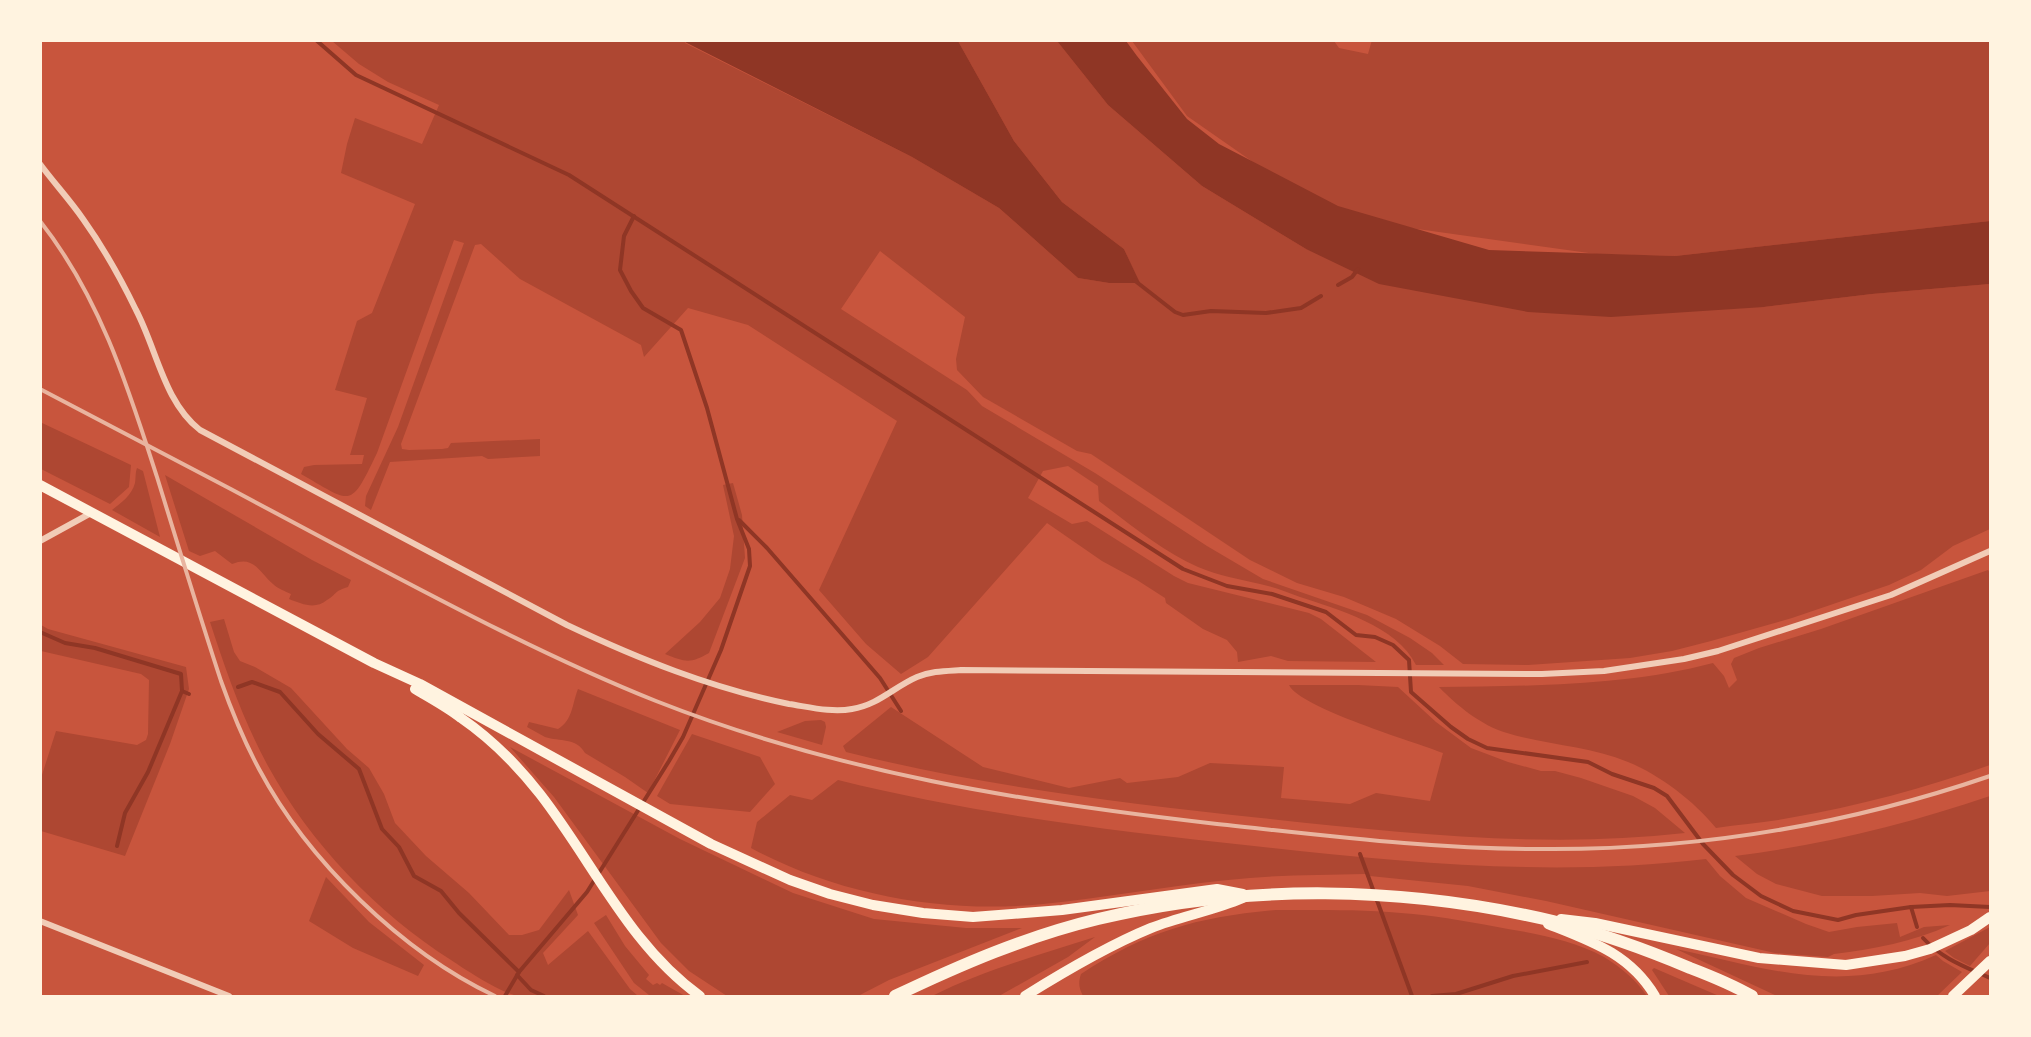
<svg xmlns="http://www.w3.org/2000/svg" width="2031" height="1037" font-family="Karla,sans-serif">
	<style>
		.green { fill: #ae4732 }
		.water { fill: #8f3625 }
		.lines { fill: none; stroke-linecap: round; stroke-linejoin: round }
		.stream { stroke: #8f3625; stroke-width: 4 }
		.minor { stroke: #f1ccb7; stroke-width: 6 }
		.secondary { stroke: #fff3e0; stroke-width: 10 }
		.primary { stroke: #fff3e0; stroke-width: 12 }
		.rail { stroke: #e9b49f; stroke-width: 4 }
	</style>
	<rect width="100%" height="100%" fill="#c8553d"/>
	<g class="green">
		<path d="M1372 40 1990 41V221L1675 256 1596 254 1332 217 1187 116 1132 41H1334L1339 48 1368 54Z"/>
		<path d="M332 41H685V43L912 157 999 208 1078 278 1109 283 1139 282 1124 249 1062 202 1014 141 958 41H1057L1108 105 1202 186 1306 249 1764 307 1872 294 1990 284V529L1953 546 1921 570 1889 585 1792 618 1711 641 1672 651 1630 658 1528 665 1463 664 1440 646 1396 619 1344 597 1297 583 1250 560 1091 454 1077 451 983 397 957 370 956 359 965 317 880 251 841 309 967 390 982 406 1095 473 1207 546 1263 579 1367 615 1410 638 1432 653 1444 665H1416C1397 626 1337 609 1300 597 1287 592 1274 587 1260 584 1239 579 1219 576 1198 567 1162 551 1131 525 1099 501L1098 486 1068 466 1043 471 1028 498 1072 524 1087 521 1174 576 1188 583 1309 613 1321 619 1376 662 1288 661 1271 656 1238 662 1237 652 1227 640 1203 629 1166 603 1165 598 1137 580 1102 561 1047 523 928 657 901 674 866 644 819 590 897 421 748 325 688 308 644 357 641 345 520 279 481 244 475 245 401 444 402 449 409 450 442 449 448 448 451 443 540 439V456L488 459 482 456 390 462 371 510 365 506 366 496 398 427 464 243 454 240 377 453C350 509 353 504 301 474L304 467 314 465 362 464 364 455H350L367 398 335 390 357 321 372 313 415 204 341 173 347 144 355 118 422 144 439 105 388 82 359 64Z"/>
		<path d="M40 422 131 465 129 487 110 504 41 469Z"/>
		<path d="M137 468 143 471 160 537 112 510C121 503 132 495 135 483 136 477 135 474 137 468Z"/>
		<path d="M165 475 312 560 351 580 348 587C334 591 337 594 327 600 315 610 302 604 289 599L291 594C285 591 278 589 273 584 259 572 254 555 232 564L215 551 200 556 189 551Z"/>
		<path d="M733 483 742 515 745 558 709 653C690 664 685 662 665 654L700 622 720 598 730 569 734 536 723 485Z"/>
		<path d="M1988 570 1990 573V765C1925 788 1858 806 1789 818 1764 823 1740 824 1716 828 1694 801 1660 775 1628 762 1589 746 1546 745 1507 733 1482 726 1456 705 1439 687 1528 686 1627 686 1713 663L1724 676 1729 688 1737 680 1731 664 1734 658 1759 648 1821 629Z"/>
		<path d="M224 619 234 652 240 661 255 667 291 688 347 749 369 768 384 794 395 823 426 856 469 893 509 935H522L539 930 569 890 578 915 543 953 548 965 588 931 630 989 638 996C610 997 583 996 555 996 544 996 531 998 519 996 502 994 466 970 451 960 377 913 310 843 268 766 243 720 226 671 210 622Z"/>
		<path d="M41 625 48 629 186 667 189 689 170 744 125 856 41 831V778L56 731 137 745 146 740 148 734 149 680 141 674 41 651Z"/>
		<path d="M1289 685H1358L1398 687 1436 722 1471 748 1508 762 1541 771H1555L1581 778 1633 796 1655 808 1685 833C1544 849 1401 833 1261 818 1121 803 982 786 846 752L843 746 891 707 983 767 1069 788 1120 778 1127 783 1178 777 1210 763 1284 767 1281 798 1350 804 1376 793 1430 801 1443 753C1415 742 1300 708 1289 685Z"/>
		<path d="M578 689 680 730 648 793 625 777 585 753C576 737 560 742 545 737 539 734 533 730 527 727L529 722 558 729C573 720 572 704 578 689Z"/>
		<path d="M821 720 825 722 826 727 822 745 777 732 805 721Z"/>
		<path d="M692 734 760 757 775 784 750 812 670 804 657 796Z"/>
		<path d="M510 747 680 839 793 893 874 919 966 928H1022L889 980 858 996H727L689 971 661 943 554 797Z"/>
		<path d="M838 780C975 814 1114 831 1254 846 1404 863 1555 877 1706 859L1720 876 1746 898 1806 924 1829 932 1857 927 1897 923 1900 937 1924 927 1950 925C1912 942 1875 949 1834 954L1828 957 1775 953 1546 901 1468 886 1370 876 1365 874C1319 875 1273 875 1228 880 1166 886 1105 898 1043 904 945 914 838 895 751 848L757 822 790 795 812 800Z"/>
		<path d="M1990 796V891L1947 896 1920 893 1872 896H1822L1776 884 1757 874 1735 856C1822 845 1908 824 1990 796Z"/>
		<path d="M326 877 369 922 424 965 418 976 353 948 309 921Z"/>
		<path d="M1276 910C1322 910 1368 909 1413 914 1445 917 1476 923 1508 929 1539 934 1575 941 1604 957 1622 968 1636 980 1647 996H1083C1079 988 1078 983 1081 974 1147 931 1198 917 1276 910Z"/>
		<path d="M606 915 625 946 649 975 646 979 653 985 657 983 660 985 662 983 685 996H652L649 995 634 983 594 923Z"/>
		<path d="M1990 927V943L1970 966 1954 958 1945 951Z"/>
		<path d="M1095 937 1068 957 999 996H932C984 970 1039 955 1095 937Z"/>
		<path d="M1676 949C1768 969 1845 996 1936 955L1943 961 1962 972 1937 996H1777Z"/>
		<path d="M1654 968 1719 996H1669L1652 970Z"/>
	</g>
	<g class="water">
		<path d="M685 41H958L1014 141 1062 202 1124 249 1140 283H1109L1078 278 999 208 912 157 685 42Z"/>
		<path d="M1057 41H1126L1137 56 1187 119 1219 144 1338 206 1489 250 1675 256 1990 221V284L1872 294 1764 307 1611 317 1528 312 1379 284 1306 249 1202 186 1108 105Z"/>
	</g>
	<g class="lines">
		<g class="stream">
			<path d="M316 40 356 75 569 175 1183 569 1227 586 1272 594 1326 612 1356 635 1375 637 1393 645 1409 660 1411 692 1451 727 1468 739 1487 748 1588 762 1612 774 1654 788 1667 796 1703 844 1733 875 1761 896 1793 911 1838 920 1856 915 1911 907 1950 905 1990 907"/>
			<path d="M1134 280 1175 312 1183 315 1211 311 1266 313 1301 308 1321 296"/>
			<path d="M1338 285 1352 277 1358 269"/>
			<path d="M739 520 767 548 880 678 901 711"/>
			<path d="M40 632 65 643 95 648 181 674 182 691 189 694"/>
			<path d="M238 687 252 682 280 692 318 734 359 769 382 829 399 847 414 876 441 891 459 913 519 972"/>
			<path d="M117 846 125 813 148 772 182 691"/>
			<path d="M1360 854 1412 996"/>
			<path d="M1911 907 1917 927"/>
			<path d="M1923 938C1942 959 1966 967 1990 978"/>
			<path d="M517 975 531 990 544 996"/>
			<path d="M505 996 519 972 587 892 669 761 683 737 721 650 750 566 749 549 737 519 707 408 681 330 643 308 631 291 620 270 624 236 634 216"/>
			<path d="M1432 996 1456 994 1513 976 1587 962"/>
		</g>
		<g class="minor">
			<path d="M40 164C54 183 70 200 83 219 103 247 121 279 136 310 157 350 164 402 200 430L567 625C639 659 711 688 789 704 809 707 832 713 852 709 878 705 894 687 917 677 931 671 946 671 961 670L1542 674 1604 671 1684 659 1718 651 1891 595 1990 551"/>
			<path d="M40 541 91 513"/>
			<path d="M40 921 229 996"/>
		</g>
		<g class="secondary">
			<path d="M40 485 374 663 420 684 711 844 790 880 830 894 873 905 923 913 973 917 1062 910 1217 889 1243 894"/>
			<path d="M415 689C430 698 447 707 461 718 490 738 518 766 540 794 593 862 629 945 700 996"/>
			<path d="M1561 919 1595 923 1759 958 1846 965 1905 956 1930 949 1971 930 1990 917"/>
			<path d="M1548 924C1591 941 1630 954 1655 996"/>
			<path d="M1025 996C1065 971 1107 946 1151 928 1181 916 1213 911 1243 898"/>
			<path d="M1953 996 1990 961"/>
		</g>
		<path class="primary" d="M895 996C960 965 1027 936 1098 919 1247 883 1404 886 1553 921 1600 933 1645 949 1690 968 1711 976 1733 985 1752 996"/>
		<g class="rail">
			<path d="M40 221C100 297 128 387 157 477 178 545 199 614 221 681 232 712 244 741 259 769 308 861 402 952 495 996"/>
			<path d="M40 389C138 440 235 491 332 543 438 599 544 656 656 701 839 773 1023 802 1217 824 1323 835 1429 849 1535 849 1691 851 1844 826 1990 776"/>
		</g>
	</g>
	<rect width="2031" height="1037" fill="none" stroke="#fff3e0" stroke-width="84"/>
</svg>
